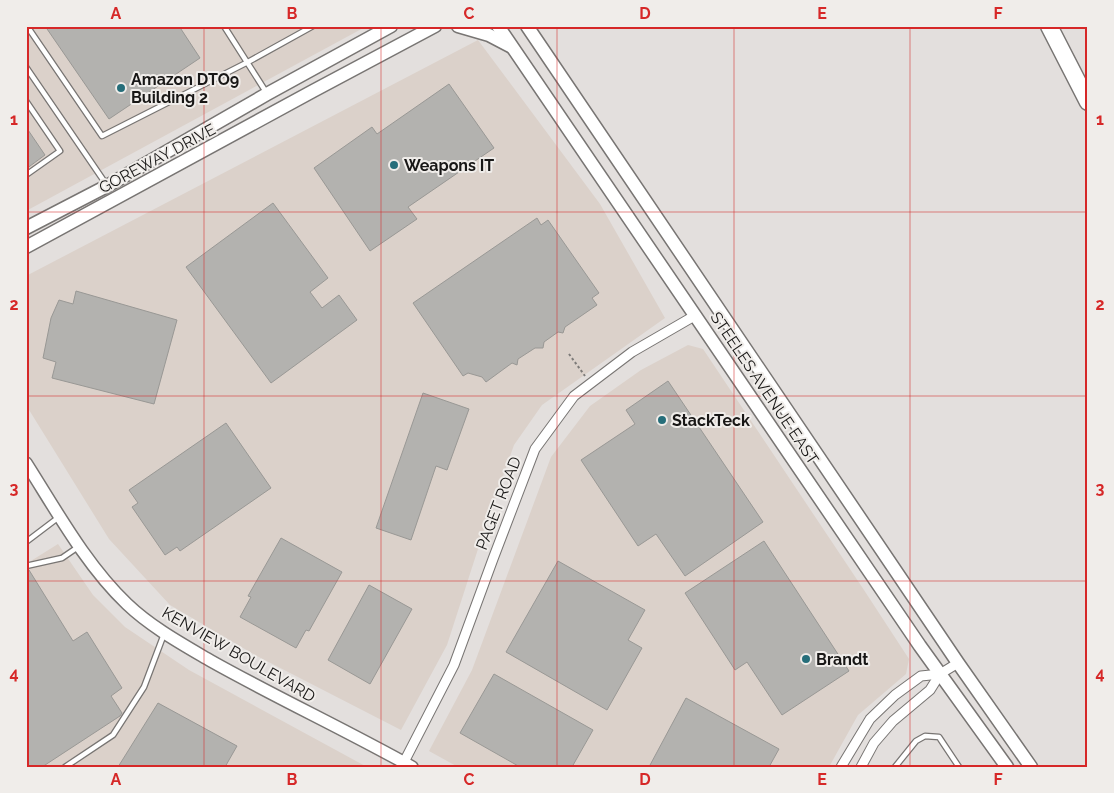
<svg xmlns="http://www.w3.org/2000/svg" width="1114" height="793" font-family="Raleway,sans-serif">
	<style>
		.built { fill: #dbd1ca }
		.building { fill: #b3b2af; stroke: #999895 }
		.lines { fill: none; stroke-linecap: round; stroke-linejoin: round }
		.service-casing { stroke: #787573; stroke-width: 7 }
		.minor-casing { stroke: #787573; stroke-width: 11 }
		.tertiary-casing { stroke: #787573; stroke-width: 14 }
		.secondary-casing { stroke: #787573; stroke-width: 15 }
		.motorway-casing { stroke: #787573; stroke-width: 19 }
		.path { stroke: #7d7b79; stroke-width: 2; stroke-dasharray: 2.5 2.5; stroke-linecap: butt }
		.service { stroke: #fff; stroke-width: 4.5 }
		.minor { stroke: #fff; stroke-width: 9 }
		.tertiary { stroke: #fff; stroke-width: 11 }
		.secondary { stroke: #fff; stroke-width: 12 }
		.motorway { stroke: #fff; stroke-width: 16 }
		.grid { fill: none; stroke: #d62828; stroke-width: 1; stroke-opacity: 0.55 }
		.poi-dot { fill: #266e7a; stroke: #f0edea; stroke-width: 2 }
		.labels { text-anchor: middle; stroke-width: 4; stroke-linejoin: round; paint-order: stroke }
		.poi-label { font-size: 16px; font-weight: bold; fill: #181716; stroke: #f0edea; text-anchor: start }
		.street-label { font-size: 16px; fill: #181716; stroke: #f0edea }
		.neatline { fill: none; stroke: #d62828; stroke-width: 2 }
		.grid-label { font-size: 16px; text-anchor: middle; font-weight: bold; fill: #d62828 }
	</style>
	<rect width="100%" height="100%" fill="#e3dfdd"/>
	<g class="built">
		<path d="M26 26H367L26 211Z"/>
		<path d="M478 40 600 204 665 318 542 405 514 445 488 518 447 645 401 730 255 655 170 605 109 539 26 405V276Z"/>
		<path d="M688 345 703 349 862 587 909 659 906 674 858 715 829 767H458L429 751 472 670 551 457 590 406 641 370Z"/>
		<path d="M58 544 93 595 125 627 189 670 367 767H26V564Z"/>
	</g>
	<g class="building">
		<path d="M45 26H179L200 58 109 119Z"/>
		<path d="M449 84 494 148 408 207 417 219 370 251 314 168 372 127 377 134Z"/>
		<path d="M26 127 45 155 26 169Z"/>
		<path d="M273 203 328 278 310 292 322 308 339 295 357 320 271 383 186 267Z"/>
		<path d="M537 218 541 225 548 220 599 293 592 298 597 305 565 327 563 333 558 332 544 342 543 348H535L518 359 517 365 512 363 486 382 482 377 468 373 463 376 413 303Z"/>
		<path d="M76 291 177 320 154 404 52 378 56 362 43 358 51 318 59 300 73 304Z"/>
		<path d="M668 381 763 522 685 576 656 534 638 546 581 460 635 424 626 410Z"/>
		<path d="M423 393 469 409 447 470 436 466 411 540 376 528Z"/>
		<path d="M226 423 271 488 180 551 177 547 165 555 132 507 138 503 129 490Z"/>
		<path d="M281 538 342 572 309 631 306 630 296 648 240 617 251 597 248 596Z"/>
		<path d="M764 541 849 671 782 715 747 662 735 670 685 593Z"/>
		<path d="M558 561 645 610 628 640 642 648 607 710 506 652Z"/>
		<path d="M26 570H29L73 641 87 632 122 688 111 696 122 713 120 716 42 767H26Z"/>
		<path d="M369 585 412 609 370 684 328 660Z"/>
		<path d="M494 674 593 730 572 767H520L460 733Z"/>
		<path d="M686 698 779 749 769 767H649Z"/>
		<path d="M158 703 237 746 225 767H118Z"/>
	</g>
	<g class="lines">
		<g class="service-casing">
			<g id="service">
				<path d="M27 26 102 136 248 62 313 26"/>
				<path d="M224 26 266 92"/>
				<path d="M26 67 106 184"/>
				<path d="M26 101 60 151 26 175"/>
				<path d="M26 542 59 517"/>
				<path d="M26 566 62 558 78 547"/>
				<path d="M65 767 113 735 144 687 164 634"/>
				<path d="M895 767 916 741 925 736 939 737 959 767"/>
			</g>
		</g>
		<g class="minor-casing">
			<g id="minor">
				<path d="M404 762 454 665 493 559 535 449 574 396 632 352 696 315"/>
				<path d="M841 767 870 719 895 695 921 676 940 674"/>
				<path d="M861 767 874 743 893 721 930 690 940 674 958 663"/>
			</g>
		</g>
		<g class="tertiary-casing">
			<path id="tertiary" d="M26 463C56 510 86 565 127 604 151 627 182 644 211 661 277 698 346 730 412 767"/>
		</g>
		<g class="secondary-casing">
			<g id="secondary">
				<path d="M458 26 489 35 510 46"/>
				<path d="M498 26 920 646 1007 767"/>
				<path d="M527 26 958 663 1031 767"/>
				<path d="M26 228 107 186 267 94 391 26"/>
				<path d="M26 247 313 91 435 26"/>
			</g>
		</g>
		<g class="motorway-casing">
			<path id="motorway" d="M1049 26 1088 102"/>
		</g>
		<path class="path" d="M569 354 585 376"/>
		<use href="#service" class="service"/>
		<use href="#minor" class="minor"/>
		<use href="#tertiary" class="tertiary"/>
		<use href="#secondary" class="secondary"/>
		<use href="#motorway" class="motorway"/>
	</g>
	<path class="grid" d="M204 26V767M381 26V767M557 26V767M734 26V767M910 26V767M26 212H1088M26 396H1088M26 581H1088"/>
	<g class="poi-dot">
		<circle cx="121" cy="88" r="5"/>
		<circle cx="394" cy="165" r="5"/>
		<circle cx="662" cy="420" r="5"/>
		<circle cx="806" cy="659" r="5"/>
	</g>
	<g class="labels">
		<g class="poi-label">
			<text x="131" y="85">Amazon DTO9<tspan x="131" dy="18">Building 2</tspan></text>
			<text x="404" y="171">Weapons IT</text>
			<text x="672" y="426">StackTeck</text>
			<text x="816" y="665">Brandt</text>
		</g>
		<g class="street-label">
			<text transform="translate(157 158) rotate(-28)" y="6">GOREWAY DRIVE</text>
			<text transform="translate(765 388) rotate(56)" y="6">STEELES AVENUE EAST</text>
			<text transform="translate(498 503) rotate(-69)" y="6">PAGET ROAD</text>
			<text transform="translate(239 654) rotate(30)" y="6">KENVIEW BOULEVARD</text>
		</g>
	</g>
	<rect width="1114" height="793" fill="none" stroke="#f0edea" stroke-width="55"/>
	<rect x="28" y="28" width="1058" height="738" class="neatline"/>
	<g class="grid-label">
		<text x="116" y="19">A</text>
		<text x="292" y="19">B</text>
		<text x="469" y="19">C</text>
		<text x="645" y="19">D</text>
		<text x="822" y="19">E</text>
		<text x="998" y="19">F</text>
		<text x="14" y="125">1</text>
		<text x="1100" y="125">1</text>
		<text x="14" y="310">2</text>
		<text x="1100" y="310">2</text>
		<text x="14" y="494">3</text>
		<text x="1100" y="494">3</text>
		<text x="14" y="679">4</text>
		<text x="1100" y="679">4</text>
		<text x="116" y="785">A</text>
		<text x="292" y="785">B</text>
		<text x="469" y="785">C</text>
		<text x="645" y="785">D</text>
		<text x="822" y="785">E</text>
		<text x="998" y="785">F</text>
	</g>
</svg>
